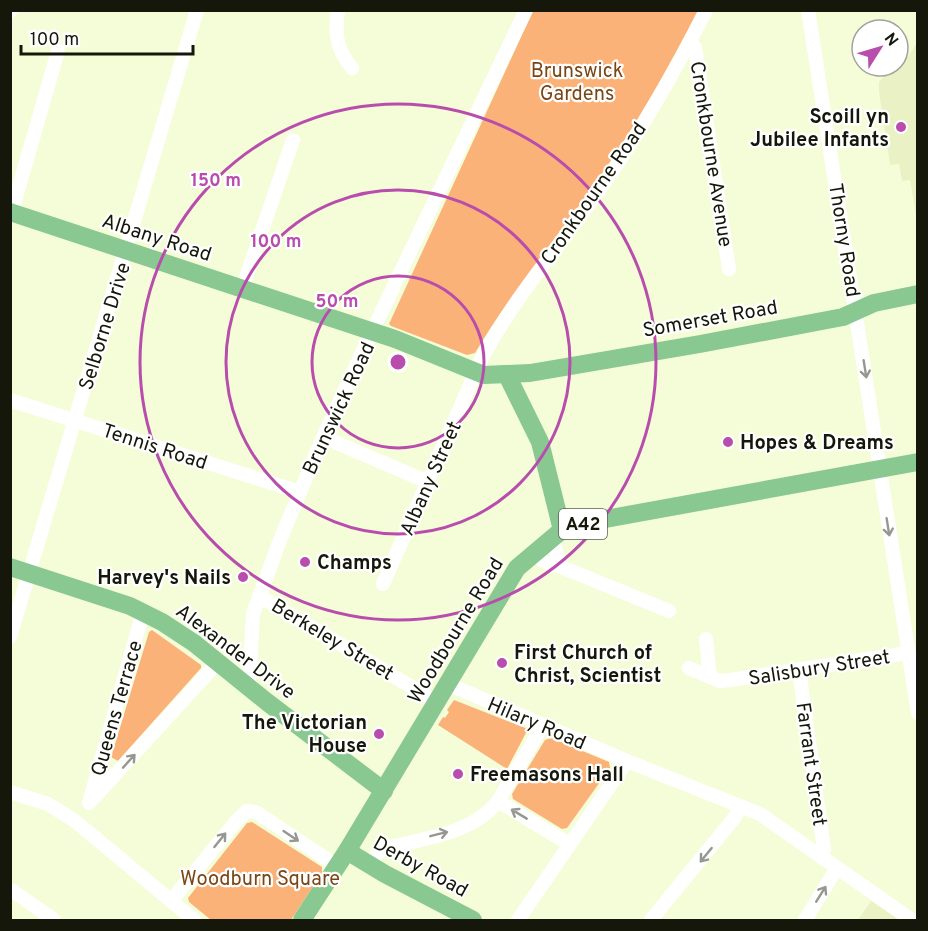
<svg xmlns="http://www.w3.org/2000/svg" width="928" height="931" font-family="Overpass,sans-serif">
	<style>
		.built { fill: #e9f1c5 }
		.green { fill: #fbb278 }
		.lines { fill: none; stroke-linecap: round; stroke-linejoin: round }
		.minor { stroke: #fff; stroke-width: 14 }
		.major { stroke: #8ac891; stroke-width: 18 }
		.oneway { stroke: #969791 }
		.ring { fill: none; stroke: #b84dad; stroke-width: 3 }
		.poi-dot { fill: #b84dad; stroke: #fff; stroke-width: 2 }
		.labels { text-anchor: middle; stroke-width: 4.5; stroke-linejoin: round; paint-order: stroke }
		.shield { fill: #fff; stroke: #5b5d54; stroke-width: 1.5 }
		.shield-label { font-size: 18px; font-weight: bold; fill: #15170a }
		.park-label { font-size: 20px; fill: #7a4616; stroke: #fff }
		.poi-label { font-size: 20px; font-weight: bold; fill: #15170a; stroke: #fff; text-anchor: start }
		.street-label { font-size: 20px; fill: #15170a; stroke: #fff }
		.centre { fill: #b84dad; stroke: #fff; stroke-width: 3 }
		.ring-label { font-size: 18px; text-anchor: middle; font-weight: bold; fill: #b84dad; stroke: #fff; stroke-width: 4.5; stroke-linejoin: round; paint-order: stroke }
	</style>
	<rect width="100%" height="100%" fill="#f5fdd8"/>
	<g class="built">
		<path d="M917 43V220L910 180 902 181 899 164 890 165 879 91V82L884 76 892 66H898L907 58Z"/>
		<path d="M871 901 899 920H858Z"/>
	</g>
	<g class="green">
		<path d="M533 11H699C670 65 639 121 604 172 562 233 513 289 475 353L467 355 391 326 389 324Z"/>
		<path d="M152 630 201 665V668L118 761 111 757 149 632Z"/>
		<path d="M454 700 528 729 507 769 438 725 443 717 445 718 449 712 447 710Z"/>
		<path d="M551 738 609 762 610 768 567 828 562 829 513 799 512 794 545 740Z"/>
		<path d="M252 822 322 867V873L291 920H211L189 902 188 898 247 823Z"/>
	</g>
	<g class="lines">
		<g class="minor">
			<path d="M338 10C334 34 337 50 352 68"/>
			<path d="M808 10 918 713"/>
			<path d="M10 11 11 10"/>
			<path d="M689 43 695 47 729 269"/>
			<path d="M10 218 58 51"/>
			<path d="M242 289 293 140"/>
			<path d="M10 400 300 492"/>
			<path d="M323 437 428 482"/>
			<path d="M553 537 559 566"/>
			<path d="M531 554 552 565 559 566 669 611"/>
			<path d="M383 584 481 360C516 293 567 238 609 176 645 124 677 67 706 10"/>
			<path d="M259 596 437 702"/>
			<path d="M10 637 197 10"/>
			<path d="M706 639 710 677"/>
			<path d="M689 668 720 681 730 680 908 653"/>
			<path d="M799 670 824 849 822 858"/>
			<path d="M448 684 627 761 760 814 912 920"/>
			<path d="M246 685 249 681 253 614 280 540 323 437 368 340 526 10"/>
			<path d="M543 725 498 801 569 844"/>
			<path d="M10 792 48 804 75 821 194 920"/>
			<path d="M90 802 218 662"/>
			<path d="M89 803 143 612"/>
			<path d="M370 864 381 849C420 839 472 835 498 801"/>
			<path d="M13 891 54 920"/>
			<path d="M171 901 238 819 247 811 256 812 337 866"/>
			<path d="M518 920 627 761"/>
			<path d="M651 920 735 817 740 807"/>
			<path d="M805 920 837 868"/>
		</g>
		<g class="major">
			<path d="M10 212 395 339 484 375 530 373 700 344 843 317 874 303 918 294"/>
			<path d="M507 375 540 442 562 530"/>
			<path d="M10 567 130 606 162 622 194 643 267 702 384 791"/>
			<path d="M347 851 385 874 473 920"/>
			<path d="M302 920 347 851 517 568 562 530 589 522 918 462"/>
		</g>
	</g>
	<defs><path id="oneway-shaft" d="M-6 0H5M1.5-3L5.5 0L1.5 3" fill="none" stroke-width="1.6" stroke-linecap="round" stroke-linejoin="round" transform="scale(1.5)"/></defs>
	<g class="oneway">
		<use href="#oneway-shaft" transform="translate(865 369) rotate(81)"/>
		<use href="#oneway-shaft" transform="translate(888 527) rotate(81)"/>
		<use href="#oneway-shaft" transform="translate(129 761) rotate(-48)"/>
		<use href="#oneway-shaft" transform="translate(519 814) rotate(-149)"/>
		<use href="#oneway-shaft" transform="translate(439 834) rotate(-14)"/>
		<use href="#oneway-shaft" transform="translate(291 836) rotate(34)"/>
		<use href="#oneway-shaft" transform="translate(220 840) rotate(-51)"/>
		<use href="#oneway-shaft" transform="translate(706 855) rotate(129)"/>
		<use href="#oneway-shaft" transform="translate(821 894) rotate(-58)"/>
	</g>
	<g class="ring">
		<circle cx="398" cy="362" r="86"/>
		<circle cx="398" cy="362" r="172"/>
		<circle cx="398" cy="362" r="258"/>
	</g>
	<g class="poi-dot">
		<circle cx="901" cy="127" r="6"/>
		<circle cx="728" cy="442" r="6"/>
		<circle cx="305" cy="562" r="6"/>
		<circle cx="243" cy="577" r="6"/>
		<circle cx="502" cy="663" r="6"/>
		<circle cx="379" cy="734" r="6"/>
		<circle cx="458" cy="774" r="6"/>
	</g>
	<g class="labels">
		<rect class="shield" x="559" y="509" width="48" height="30" rx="4.5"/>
		<g class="shield-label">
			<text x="583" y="530">A42</text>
		</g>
		<g class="park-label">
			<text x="577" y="77">Brunswick<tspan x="577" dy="23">Gardens</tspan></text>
			<text x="260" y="885">Woodburn Square</text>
		</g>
		<g class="poi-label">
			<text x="889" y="123" text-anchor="end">Scoill yn<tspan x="889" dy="23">Jubilee Infants</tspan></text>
			<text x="740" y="449">Hopes &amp; Dreams</text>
			<text x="317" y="569">Champs</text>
			<text x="231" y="584" text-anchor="end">Harvey's Nails</text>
			<text x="514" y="659">First Church of<tspan x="514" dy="23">Christ, Scientist</tspan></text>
			<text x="367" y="729" text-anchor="end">The Victorian<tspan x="367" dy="23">House</tspan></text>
			<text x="470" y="781">Freemasons Hall</text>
		</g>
		<g class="street-label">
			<text transform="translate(712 154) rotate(81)" y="7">Cronkbourne Avenue</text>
			<text transform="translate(593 193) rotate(-55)" y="7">Cronkbourne Road</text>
			<text transform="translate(157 237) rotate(18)" y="7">Albany Road</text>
			<text transform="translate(845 240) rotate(81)" y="7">Thorny Road</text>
			<text transform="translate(710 318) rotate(-10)" y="7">Somerset Road</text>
			<text transform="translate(104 326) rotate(-73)" y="7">Selborne Drive</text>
			<text transform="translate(338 408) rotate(-65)" y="7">Brunswick Road</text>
			<text transform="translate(155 446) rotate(18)" y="7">Tennis Road</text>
			<text transform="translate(430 478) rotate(-66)" y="7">Albany Street</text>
			<text transform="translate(455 630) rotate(-59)" y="7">Woodbourne Road</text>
			<text transform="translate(333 639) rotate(31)" y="7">Berkeley Street</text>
			<text transform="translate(236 651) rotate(37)" y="7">Alexander Drive</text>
			<text transform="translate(819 667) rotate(-9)" y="7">Salisbury Street</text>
			<text transform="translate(116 708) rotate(-74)" y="7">Queens Terrace</text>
			<text transform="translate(537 723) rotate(23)" y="7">Hilary Road</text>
			<text transform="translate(812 764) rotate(82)" y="7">Farrant Street</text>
			<text transform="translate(421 866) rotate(29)" y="7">Derby Road</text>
		</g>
	</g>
	<circle cx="398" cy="362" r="9" class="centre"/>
	<g class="ring-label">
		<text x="216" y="186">150 m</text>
		<text x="276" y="247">100 m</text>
		<text x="337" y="307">50 m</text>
	</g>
	<rect width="928" height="931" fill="none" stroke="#15170a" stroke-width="24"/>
	<g transform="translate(880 48) rotate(53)"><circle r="28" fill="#ffffff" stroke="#a1a29d" stroke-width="1.5"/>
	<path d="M0-4.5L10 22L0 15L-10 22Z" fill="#b84dad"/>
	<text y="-9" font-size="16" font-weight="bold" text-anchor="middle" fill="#15170a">N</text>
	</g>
	<path d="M21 45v9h172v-9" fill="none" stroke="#15170a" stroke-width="3"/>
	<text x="30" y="45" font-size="18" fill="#15170a" stroke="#ffffff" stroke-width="4.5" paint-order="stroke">100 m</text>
</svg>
